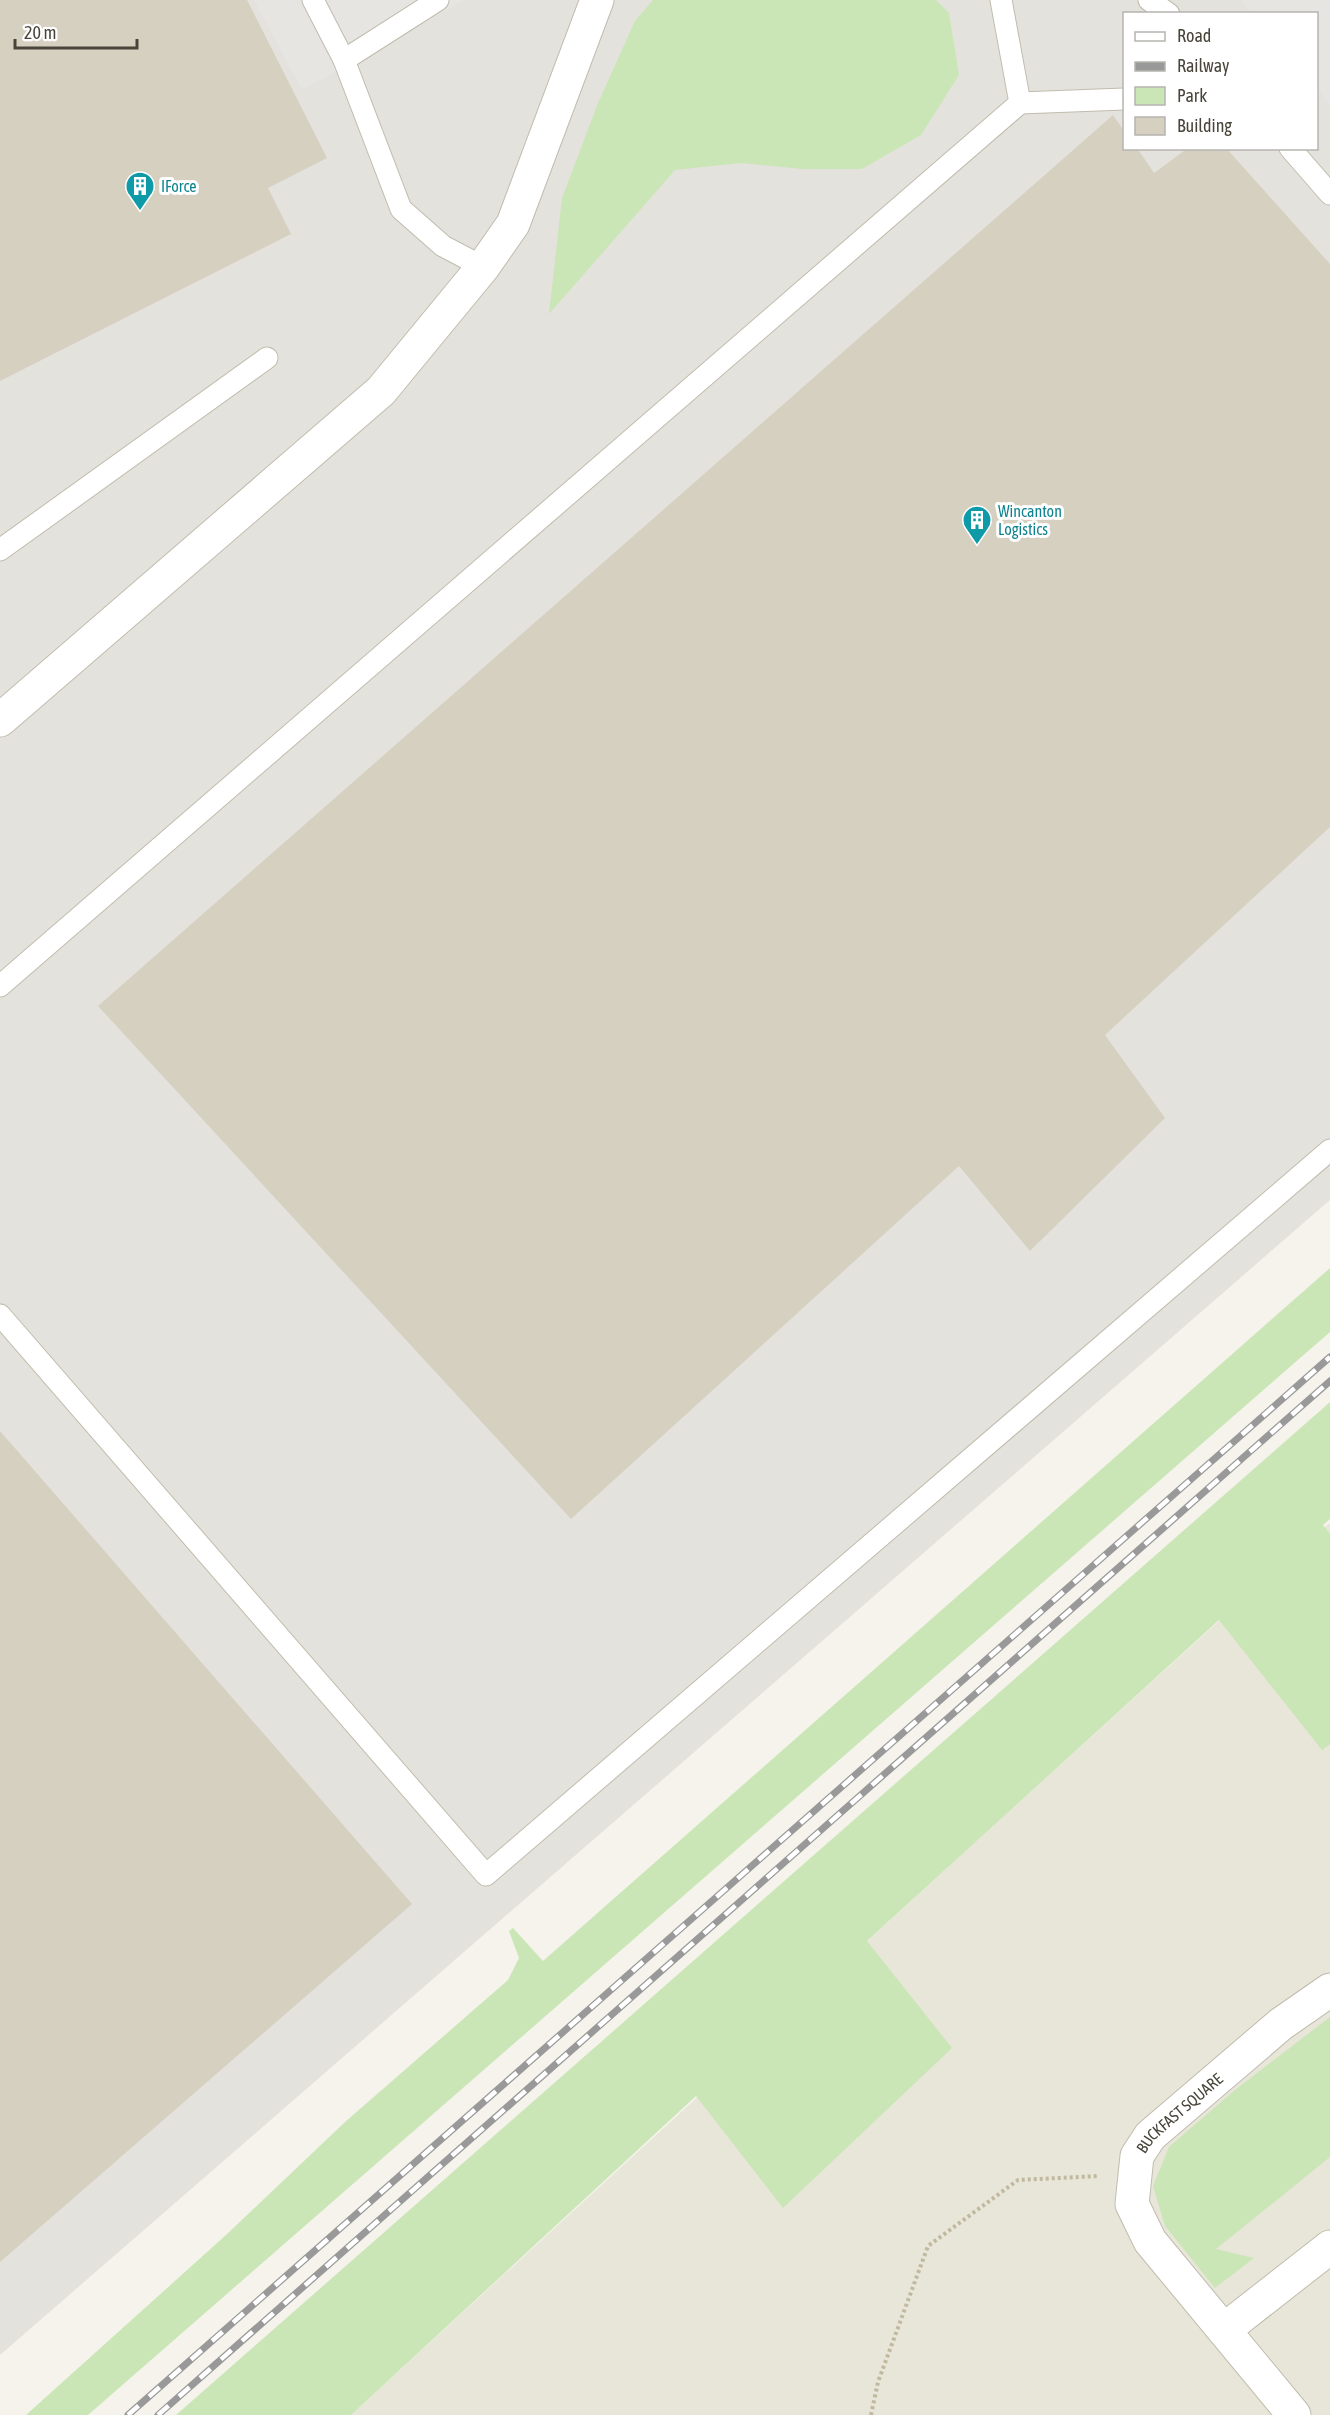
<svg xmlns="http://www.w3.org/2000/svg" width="1330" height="2415" font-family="'Asap Condensed',sans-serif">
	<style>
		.residential { fill: #e8e5d9 }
		.industrial { fill: #e4e2dc; fill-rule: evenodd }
		.green { fill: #cae6b6 }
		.parking { fill: #e6e5e2 }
		.building { fill: #d6d0c1 }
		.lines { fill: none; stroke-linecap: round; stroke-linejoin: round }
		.service-casing { stroke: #c0bcad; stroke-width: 23 }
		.minor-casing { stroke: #c0bcad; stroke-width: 35 }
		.path { stroke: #c1b99f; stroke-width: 4; stroke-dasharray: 3 3; stroke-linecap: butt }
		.service { stroke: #fff; stroke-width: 21 }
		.minor { stroke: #fff; stroke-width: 33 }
		.rail-casing { stroke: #999; stroke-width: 7 }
		.rail { stroke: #fff; stroke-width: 4.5; stroke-dasharray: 14; stroke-linecap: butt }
		.labels { text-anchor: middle; stroke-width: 6; stroke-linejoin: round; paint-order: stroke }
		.culture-label { font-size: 16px; fill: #0d838f; stroke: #fff; text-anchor: start }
		.street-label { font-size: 16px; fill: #484439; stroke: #fff }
	</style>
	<rect width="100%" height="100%" fill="#f5f3eb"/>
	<path class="residential" d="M1330 1523V2415H351L994 1825 1316 1533Z"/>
	<path class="industrial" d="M0 0H1330V1200L0 2355ZM1124 14H1316V148H1124Z"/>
	<g class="green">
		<path d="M653 0H936L949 13 959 75 921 135 862 169H802L741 163 675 170 549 314 562 198 598 103 635 21Z"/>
		<path d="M1330 1268V1332L88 2415H26L226 2235 345 2122 508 1980 519 1958 509 1931 513 1928 543 1961Z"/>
		<path d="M1330 1402V1519L1323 1525 1330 1534V1744L1322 1750 1219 1620 867 1941 952 2048 783 2208 696 2096 351 2415H176Z"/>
		<path d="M1330 2017V2157L1216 2249 1254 2258 1215 2288 1165 2226 1153 2186 1169 2147 1235 2090Z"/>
	</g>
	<g class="parking">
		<path d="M254 0H465L302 90Z"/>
		<path d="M1240 0H1330V104L1317 88 1316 14 1251 13Z"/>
	</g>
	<g class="building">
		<path d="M0 0H247L327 158 268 188 291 234 0 381Z"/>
		<path d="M1113 115 1124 131V148H1137L1154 173 1188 148H1226L1330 264V827L1105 1035 1165 1118 1030 1251 959 1166 571 1519 98 1006Z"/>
		<path d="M0 1431 412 1904 0 2262Z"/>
	</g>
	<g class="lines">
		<g class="service-casing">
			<g id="service">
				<path d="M313 0 344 60 401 209 443 246 483 267"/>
				<path d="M1149 0 1169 14"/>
				<path d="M344 60 438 0"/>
				<path d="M1020 103 1124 99"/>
				<path d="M1290 148 1330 194"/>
				<path d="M0 550 267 358"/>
				<path d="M0 986 1020 103 1001 0"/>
				<path d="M0 1315 486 1875 1330 1150"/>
			</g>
		</g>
		<g class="minor-casing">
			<g id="minor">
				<path d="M0 720 381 391 483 267 513 224 597 0"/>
				<path d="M1224 2330 1330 2247"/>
				<path id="s1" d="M1294 2415 1150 2241 1132 2204 1137 2156 1150 2136 1281 2024 1330 1990"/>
			</g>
		</g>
		<path class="path" d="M871 2415 878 2382 928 2246 1018 2180 1099 2176"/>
		<use href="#service" class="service"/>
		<use href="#minor" class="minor"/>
		<g class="rail-casing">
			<g id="rail">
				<path d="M128 2415 1330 1357"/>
				<path d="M158 2415 1330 1381"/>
			</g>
		</g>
		<use href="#rail" class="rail"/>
	</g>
	<defs>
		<g id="building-pin" transform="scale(1.5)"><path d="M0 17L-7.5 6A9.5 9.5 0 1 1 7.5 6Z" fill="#0f9aa8" stroke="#fff"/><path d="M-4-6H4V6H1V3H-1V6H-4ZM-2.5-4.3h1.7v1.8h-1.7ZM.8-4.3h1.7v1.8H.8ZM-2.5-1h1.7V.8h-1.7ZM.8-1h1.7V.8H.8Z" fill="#fff"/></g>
	</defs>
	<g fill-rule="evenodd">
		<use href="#building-pin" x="140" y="186"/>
		<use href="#building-pin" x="977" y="520"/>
	</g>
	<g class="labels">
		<g class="culture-label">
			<text x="161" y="192">IForce</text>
			<text x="998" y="517">Wincanton<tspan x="998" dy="18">Logistics</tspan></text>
		</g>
		<g class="street-label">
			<text dy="6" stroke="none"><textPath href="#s1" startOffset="376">BUCKFAST SQUARE</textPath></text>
		</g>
	</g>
	<rect x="1123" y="12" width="195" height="138" fill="#ffffff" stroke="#b6b4b0" stroke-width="1.5"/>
	<rect x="1135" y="32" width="30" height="9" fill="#ffffff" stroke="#b6b4b0" stroke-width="1.5"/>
	<text x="1177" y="42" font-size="18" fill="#484439">Road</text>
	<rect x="1135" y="62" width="30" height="9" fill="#999999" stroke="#b6b4b0" stroke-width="1.5"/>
	<text x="1177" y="72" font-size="18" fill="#484439">Railway</text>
	<rect x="1135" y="87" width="30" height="18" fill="#cae6b6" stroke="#b6b4b0" stroke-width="1.5"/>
	<text x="1177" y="102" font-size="18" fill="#484439">Park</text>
	<rect x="1135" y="117" width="30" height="18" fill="#d6d0c1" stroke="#b6b4b0" stroke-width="1.5"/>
	<text x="1177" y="132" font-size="18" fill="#484439">Building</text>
	<path d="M15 39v9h122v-9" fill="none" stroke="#484439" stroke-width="3"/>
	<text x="24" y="39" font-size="18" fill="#484439" stroke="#ffffff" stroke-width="4.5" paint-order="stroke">20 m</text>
</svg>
